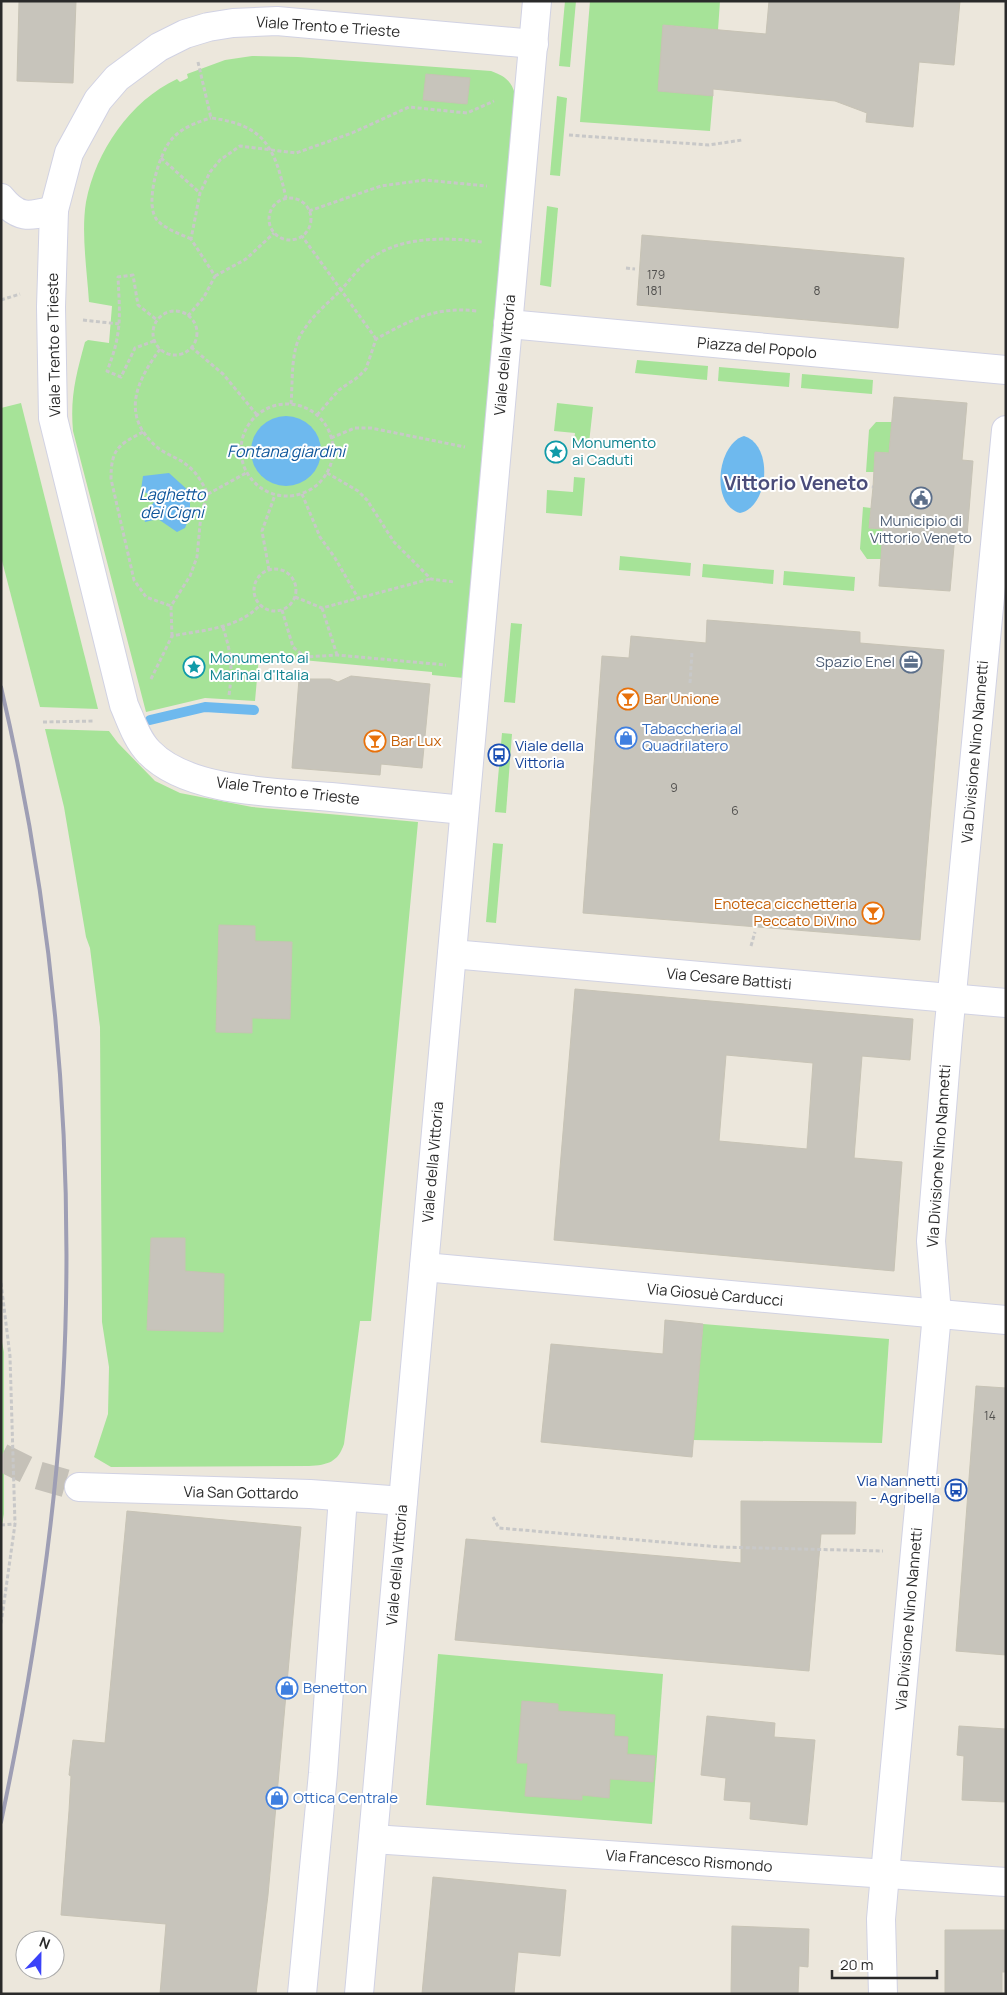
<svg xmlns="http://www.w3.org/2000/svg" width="1007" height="1995" font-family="Manrope,sans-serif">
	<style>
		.green { fill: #a6e398 }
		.water { fill: #6eb9ee }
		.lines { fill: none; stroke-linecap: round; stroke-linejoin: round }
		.stream { stroke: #6eb9ee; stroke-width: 10 }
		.building { fill: #c7c4bb; stroke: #c7c3b5; fill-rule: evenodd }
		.minor-tunnel { stroke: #c5c1b8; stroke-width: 28; stroke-dasharray: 28 14; stroke-linecap: butt }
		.minor-casing { stroke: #d1d2e3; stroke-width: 30 }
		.path { stroke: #c8c8c8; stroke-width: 3; stroke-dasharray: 4 2.5; stroke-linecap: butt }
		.minor { stroke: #fff; stroke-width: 28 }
		.rail { stroke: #9e9eb4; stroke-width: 4 }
		.labels { text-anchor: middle; stroke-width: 4; stroke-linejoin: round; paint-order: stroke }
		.number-label { font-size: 12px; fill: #51504e }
		.street-label { font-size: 15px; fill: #2a2a2a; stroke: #fff }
		.culture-label { font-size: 15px; fill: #0d838f; stroke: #fff; text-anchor: start }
		.service-label { font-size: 15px; fill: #4e5e75; stroke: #fff }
		.food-label { font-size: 15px; fill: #c56008; stroke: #fff; text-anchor: start }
		.shop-label { font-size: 15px; fill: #366cbe; stroke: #fff; text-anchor: start }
		.transit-label { font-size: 15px; fill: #164399; stroke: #fff; text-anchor: start }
		.water-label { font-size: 16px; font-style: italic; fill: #0e559a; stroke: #fff }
		.district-label { font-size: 20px; font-weight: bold; fill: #4a4c7a; stroke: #fff }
	</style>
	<rect width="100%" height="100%" fill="#ece7dc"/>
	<g class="green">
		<path d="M565 1H576L570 67 559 66Z"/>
		<path d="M590 1H720L718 30 663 25 713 96 710 131 580 122Z"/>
		<path d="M252 56 298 57 491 71C504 76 511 80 515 94L464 678 432 675V672L259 656 255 701 205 698 146 712 73 431C70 397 76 375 85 342L88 340 109 343 112 306 89 302C87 270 81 233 86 202 96 151 130 101 177 79L180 82 188 78 187 74 225 60Z"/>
		<path d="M557 96 567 98 560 176 550 175Z"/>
		<path d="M547 206 558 208 551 287 540 285Z"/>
		<path d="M637 360 708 366 707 380 635 373Z"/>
		<path d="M719 367 790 373 789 387 718 381Z"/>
		<path d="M802 374 873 380 872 394 801 388Z"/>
		<path d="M21 403 98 709 40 707 1 557V408Z"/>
		<path d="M557 403 593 407 589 443 574 442 575 433 554 431Z"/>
		<path d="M876 422H892L889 453 875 452 874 472H866L869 430Z"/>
		<path d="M574 477 585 478 582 516 546 513 547 490 573 492Z"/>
		<path d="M863 507 871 508 869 528 883 529 881 559H867L860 549Z"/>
		<path d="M620 556 691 563 690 576 619 570Z"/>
		<path d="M703 564 774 570 773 584 702 577Z"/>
		<path d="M784 571 855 577 854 591 783 585Z"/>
		<path d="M511 623 522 624 515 703 504 702Z"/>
		<path d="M45 729 109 731 118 743 155 781 180 793 252 807 418 822 371 1321H360L344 1444C338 1462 328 1465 309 1466L111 1467 94 1457 108 1414 109 1367 102 1322 100 1027 90 948 86 937 64 807Z"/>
		<path d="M502 733 512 734 506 813 495 812Z"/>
		<path d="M493 843 503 844 496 923 486 922Z"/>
		<path d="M703 1324 889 1339 882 1443 693 1440Z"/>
		<path d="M1 1337 4 1352V1514L1 1530Z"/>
		<path d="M438 1654 663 1674 652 1824 426 1805Z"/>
	</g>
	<g class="water">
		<circle cx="286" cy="451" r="35"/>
		<path d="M744 436C774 445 769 507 740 513 710 505 717 444 744 436Z"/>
		<path d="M169 473 190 492V516L185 528 177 532 158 519 145 522 143 515 154 502 153 497 141 490 143 476Z"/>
	</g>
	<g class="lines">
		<path class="stream" d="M150 720 205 707 254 710"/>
	</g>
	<g class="building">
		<path d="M19 1H76L73 83 17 81Z"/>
		<path d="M769 1H960L954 65 919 62 913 127 866 122 867 113 835 101 713 89V96L658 91 663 25 766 34Z"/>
		<path d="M426 74 470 78 467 104 423 100Z"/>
		<path d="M642 235 904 258 898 328 637 305Z"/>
		<path d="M894 397 967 403 962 460 973 461 967 536 955 535 950 591 879 586 883 529 869 528 873 487 875 452 889 453Z"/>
		<path d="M707 620 860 632V643L944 650 920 940 583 913 602 656 629 658 631 636 706 643Z"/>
		<path d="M351 676 430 684 422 768 381 764 380 775 292 768 299 679H330L338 682Z"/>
		<path d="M219 925 255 926V941L292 942 290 1019 252 1018V1033L216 1032Z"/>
		<path d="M575 989 913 1019 910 1060 862 1056 854 1158 902 1162 894 1271 554 1240ZM726 1055 813 1063 807 1149 719 1141Z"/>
		<path d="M151 1238H185V1271L224 1274 223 1332 147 1330Z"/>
		<path d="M665 1320 703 1324 692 1457 541 1442 551 1344 663 1354Z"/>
		<path d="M976 1386 1006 1388V1655L956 1651Z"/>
		<path d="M741 1501 856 1502 855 1534H821L809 1671 455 1640 466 1539 741 1563Z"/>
		<path d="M127 1511 301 1527 268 1895 256 1994H160L166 1924 61 1915 69 1811 71 1776 69 1775 73 1740 105 1743Z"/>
		<path d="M522 1701 558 1704V1711L615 1715 614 1736 628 1737 627 1754 655 1756 653 1782 610 1779 609 1798 582 1795V1800L525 1796 528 1763H517Z"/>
		<path d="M707 1716 775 1723 774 1737 815 1740 807 1825 750 1819 751 1802 724 1800 726 1778 701 1775Z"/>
		<path d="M959 1726 1006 1729V1802L962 1800 964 1756 957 1755Z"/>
		<path d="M433 1877 566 1890 560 1956 518 1952 514 1994H422Z"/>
		<path d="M732 1926 809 1929 808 1967 799 1966 798 1994H731Z"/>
		<path d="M945 1930H1006V1972H1002V1994H945Z"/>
	</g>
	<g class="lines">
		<path class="minor-tunnel" d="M1 1457 37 1475 79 1487"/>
		<g class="minor-casing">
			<g id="minor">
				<path d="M1 198C19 220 30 216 54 210"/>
				<path d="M508 324 1006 370"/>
				<path d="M464 810C420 806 375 801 331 797 278 792 188 793 149 752 137 740 131 721 124 705L53 418 51 307 54 210 69 153 98 100 117 78 159 47 185 34 208 27 233 23 277 21 534 44"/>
				<path d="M452 954 1006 1003"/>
				<path d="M424 1267 1006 1320"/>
				<path d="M79 1487 310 1494 403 1501"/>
				<path d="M373 1839 1006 1882"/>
				<path d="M302 1994 323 1773 343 1497"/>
				<path d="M359 1994 537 1"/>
				<path d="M883 1994 881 1919 885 1874 937 1314 931 1241 948 1035 1006 430"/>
			</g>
		</g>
		<g class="path">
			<path d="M198 62 211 118C266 125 275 149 286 198"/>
			<path d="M569 135 709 145 742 140"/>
			<path d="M161 158 200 193"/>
			<circle cx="290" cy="219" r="21"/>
			<path d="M309 211 381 186 425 180 487 186"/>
			<path d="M191 239C180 234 165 229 157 220 144 204 159 154 171 140 181 128 197 122 211 118"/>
			<path d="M626 268 635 269"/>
			<path d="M215 276 246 259 274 233"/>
			<path d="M1 300 20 294"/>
			<circle cx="175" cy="333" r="22"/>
			<path d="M188 316 204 297 215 276 191 239 200 193 210 172 220 160 240 146 296 153 352 133 409 107 467 113 494 101"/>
			<path d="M83 320 119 324"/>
			<path d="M376 339 341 290C350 280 359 267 370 259 401 236 447 237 482 242"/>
			<path d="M154 341 135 348 121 377 107 371C122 334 120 316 118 277L133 275 138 305 157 320"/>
			<path d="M191 347 223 374 257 415"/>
			<path d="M160 349C136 382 120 416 158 448 167 455 179 458 188 466 197 473 203 484 208 494L246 473"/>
			<circle cx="287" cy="450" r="46"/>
			<path d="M291 404C293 381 290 350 303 331 313 315 328 303 341 290L302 236"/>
			<path d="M317 415 339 390 358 377 366 369 376 339C411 320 435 306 477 311"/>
			<path d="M143 432C118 445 111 449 111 479L134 580 146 597 171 606"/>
			<path d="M331 438 355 428H371L465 447"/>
			<path d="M327 473 358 491 367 500 394 542 431 579 454 582"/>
			<path d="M833 483 873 487"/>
			<path d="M302 494 320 537 335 558 358 598"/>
			<circle cx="275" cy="590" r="21"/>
			<path d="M269 570 262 531 275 495"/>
			<path d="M295 597 322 608 430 579"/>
			<path d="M322 608 337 655"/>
			<path d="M282 610 293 647 305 657 337 655 446 665"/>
			<path d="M223 627C231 653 233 667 229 695"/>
			<path d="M172 636 171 606 190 576 197 557 201 514 208 494"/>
			<path d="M151 679 172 636C202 630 238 629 260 605"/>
			<path d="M690 683 692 652"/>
			<path d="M43 722 95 721"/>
			<path d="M751 946 755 932"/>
			<path d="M1 1283 10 1356 15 1524 1 1624"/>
			<path d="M493 1517 499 1528 720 1547 883 1551"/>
			<path d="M1 1525 15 1524"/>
		</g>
		<use href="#minor" class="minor"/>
		<path class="rail" d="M1 687C48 888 70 1096 66 1303 63 1477 37 1651 1 1822"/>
	</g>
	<defs>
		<g id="sight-ring" transform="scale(1.125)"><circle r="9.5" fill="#fff" stroke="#0f9aa8" stroke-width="1.5"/><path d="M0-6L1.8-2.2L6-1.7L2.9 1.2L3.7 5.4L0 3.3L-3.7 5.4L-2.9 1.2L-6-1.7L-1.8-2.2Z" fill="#0f9aa8"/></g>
		<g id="civic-ring" transform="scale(1.125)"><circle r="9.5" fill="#fff" stroke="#5c6f8a" stroke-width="1.5"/><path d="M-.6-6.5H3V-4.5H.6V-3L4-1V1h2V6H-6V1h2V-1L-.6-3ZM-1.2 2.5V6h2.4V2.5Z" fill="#5c6f8a"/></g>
		<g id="office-ring" transform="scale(1.125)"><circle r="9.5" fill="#fff" stroke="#5c6f8a" stroke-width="1.5"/><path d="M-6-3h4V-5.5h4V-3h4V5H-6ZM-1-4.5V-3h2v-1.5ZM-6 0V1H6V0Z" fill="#5c6f8a"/></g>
		<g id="bar-ring" transform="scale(1.125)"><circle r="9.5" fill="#fff" stroke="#e8710a" stroke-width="1.5"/><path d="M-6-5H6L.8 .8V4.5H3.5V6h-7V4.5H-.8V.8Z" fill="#e8710a"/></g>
		<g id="shop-ring" transform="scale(1.125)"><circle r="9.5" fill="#fff" stroke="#3f7fe0" stroke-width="1.5"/><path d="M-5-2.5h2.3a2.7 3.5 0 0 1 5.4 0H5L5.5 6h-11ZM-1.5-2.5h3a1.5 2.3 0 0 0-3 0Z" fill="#3f7fe0"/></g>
		<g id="bus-ring" transform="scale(1.125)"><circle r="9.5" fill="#fff" stroke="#1a4fb4" stroke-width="1.5"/><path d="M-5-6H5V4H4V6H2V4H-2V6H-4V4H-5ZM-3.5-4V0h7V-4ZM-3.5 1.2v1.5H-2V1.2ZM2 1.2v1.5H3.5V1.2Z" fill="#1a4fb4"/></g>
	</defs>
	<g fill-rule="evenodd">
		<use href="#sight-ring" x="556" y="452"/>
		<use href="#civic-ring" x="921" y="498"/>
		<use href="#office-ring" x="911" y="662"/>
		<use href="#sight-ring" x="194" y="667"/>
		<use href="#bar-ring" x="628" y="699"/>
		<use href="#shop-ring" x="626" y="738"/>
		<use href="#bar-ring" x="375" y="741"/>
		<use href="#bus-ring" x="499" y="755"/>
		<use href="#bar-ring" x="873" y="913"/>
		<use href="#bus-ring" x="956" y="1490"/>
		<use href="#shop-ring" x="287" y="1688"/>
		<use href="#shop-ring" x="277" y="1798"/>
	</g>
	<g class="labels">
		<g class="number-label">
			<text x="656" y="279">179</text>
			<text x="654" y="295">181</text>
			<text x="817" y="295">8</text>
			<text x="674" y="792">9</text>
			<text x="735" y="815">6</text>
			<text x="990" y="1420">14</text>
		</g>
		<g class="street-label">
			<text transform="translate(328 27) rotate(4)" y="5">Viale Trento e Trieste</text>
			<text transform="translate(54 345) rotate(-91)" y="5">Viale Trento e Trieste</text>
			<text transform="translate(757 348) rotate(5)" y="5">Piazza del Popolo</text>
			<text transform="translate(505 355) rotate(-85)" y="5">Viale della Vittoria</text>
			<text transform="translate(975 752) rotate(-85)" y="5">Via Divisione Nino Nannetti</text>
			<text transform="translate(288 791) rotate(7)" y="5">Viale Trento e Trieste</text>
			<text transform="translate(729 979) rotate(5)" y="5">Via Cesare Battisti</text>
			<text transform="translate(939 1156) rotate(-86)" y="5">Via Divisione Nino Nannetti</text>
			<text transform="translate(433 1162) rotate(-85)" y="5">Viale della Vittoria</text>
			<text transform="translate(715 1295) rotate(5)" y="5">Via Giosuè Carducci</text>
			<text transform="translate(241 1493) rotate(1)" y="5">Via San Gottardo</text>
			<text transform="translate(397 1565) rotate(-85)" y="5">Viale della Vittoria</text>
			<text transform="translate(909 1619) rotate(-85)" y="5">Via Divisione Nino Nannetti</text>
			<text transform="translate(689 1861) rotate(4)" y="5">Via Francesco Rismondo</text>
		</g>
		<g class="culture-label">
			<text x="572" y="448">Monumento<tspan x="572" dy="17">ai Caduti</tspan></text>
			<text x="210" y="663">Monumento ai<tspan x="210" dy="17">Marinai d'Italia</tspan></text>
		</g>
		<g class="service-label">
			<text x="921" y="526">Municipio di<tspan x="921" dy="17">Vittorio Veneto</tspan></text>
			<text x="895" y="667" text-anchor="end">Spazio Enel</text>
		</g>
		<g class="food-label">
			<text x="644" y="704">Bar Unione</text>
			<text x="391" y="746">Bar Lux</text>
			<text x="857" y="909" text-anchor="end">Enoteca cicchetteria<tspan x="857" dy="17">Peccato DiVino</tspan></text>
		</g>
		<g class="shop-label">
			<text x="642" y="734">Tabaccheria al<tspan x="642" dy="17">Quadrilatero</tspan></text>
			<text x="303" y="1693">Benetton</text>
			<text x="293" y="1803">Ottica Centrale</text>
		</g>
		<g class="transit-label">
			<text x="515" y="751">Viale della<tspan x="515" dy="17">Vittoria</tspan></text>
			<text x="940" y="1486" text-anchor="end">Via Nannetti<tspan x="940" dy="17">- Agribella</tspan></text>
		</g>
		<g class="water-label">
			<text x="286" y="457">Fontana giardini</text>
			<text x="172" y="500">Laghetto<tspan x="172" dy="18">dei Cigni</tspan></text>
		</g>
		<g class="district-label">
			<text x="796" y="490">Vittorio Veneto</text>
		</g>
	</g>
	<rect width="1007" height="1995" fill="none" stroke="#2a2a2a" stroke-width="5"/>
	<g transform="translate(40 1955) rotate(22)"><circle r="24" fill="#ffffff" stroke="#aaaaaa"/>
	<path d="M0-4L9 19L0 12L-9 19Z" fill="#3b42f9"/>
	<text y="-8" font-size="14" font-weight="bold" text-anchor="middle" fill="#2a2a2a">N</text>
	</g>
	<path d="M832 1970v8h105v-8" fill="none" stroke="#2a2a2a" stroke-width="2.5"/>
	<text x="840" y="1970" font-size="15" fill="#2a2a2a" stroke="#ffffff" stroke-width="4" paint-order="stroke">20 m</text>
</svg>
